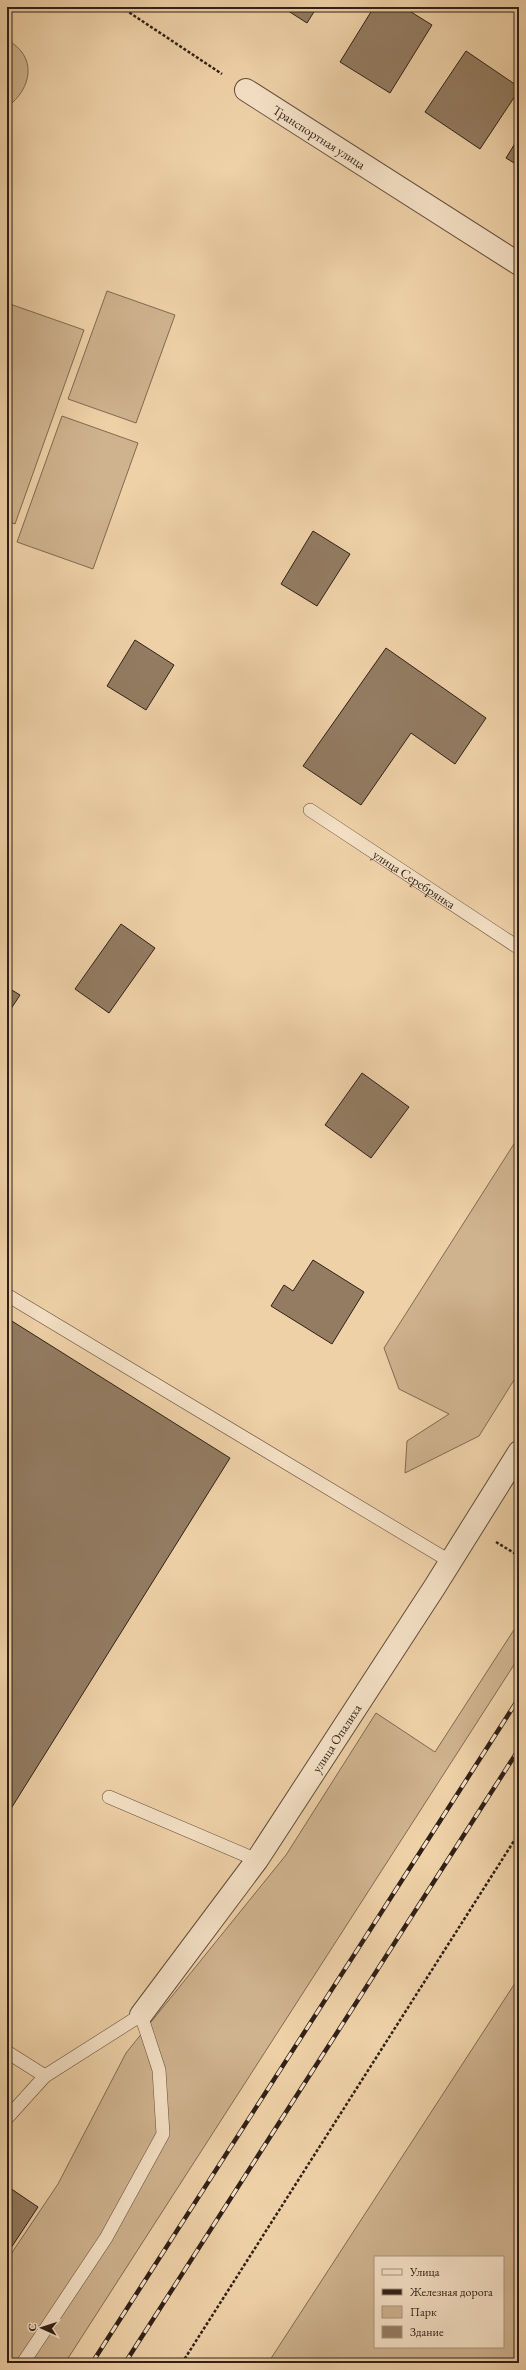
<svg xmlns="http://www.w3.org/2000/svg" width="526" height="2370" font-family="'EB Garamond',serif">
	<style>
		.green { fill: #cfb38f; stroke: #806a53; fill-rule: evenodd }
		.building { fill: #937c62; stroke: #302017 }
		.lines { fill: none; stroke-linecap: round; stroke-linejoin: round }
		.lane-casing { stroke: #604c3b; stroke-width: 14 }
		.street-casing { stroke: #604c3b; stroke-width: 24 }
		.path { stroke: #302017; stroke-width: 2.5; stroke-dasharray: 3 2; stroke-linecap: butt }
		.lane { stroke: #f5e1c6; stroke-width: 13 }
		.street { stroke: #f5e1c6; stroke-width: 22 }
		.rail-casing { stroke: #302017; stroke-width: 4.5 }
		.rail { stroke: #f5e1c6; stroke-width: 3; stroke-dasharray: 9; stroke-linecap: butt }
		.labels { text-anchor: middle; stroke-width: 3.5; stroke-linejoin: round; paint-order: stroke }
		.street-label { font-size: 13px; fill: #302017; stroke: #f5e1c6 }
	</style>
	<rect width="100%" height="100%" fill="#efd1a8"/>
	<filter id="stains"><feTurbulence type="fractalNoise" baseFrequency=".005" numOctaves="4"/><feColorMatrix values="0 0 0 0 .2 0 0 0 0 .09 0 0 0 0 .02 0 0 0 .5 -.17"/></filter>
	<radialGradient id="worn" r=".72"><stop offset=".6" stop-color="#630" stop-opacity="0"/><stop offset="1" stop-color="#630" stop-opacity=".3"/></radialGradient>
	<g class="green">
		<path d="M7 40C38 56 32 89 7 107Z"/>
		<path d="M107 291 175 315 136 423 68 399Z"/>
		<path d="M7 303 84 330 15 524 7 521Z"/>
		<path d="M62 416 138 443 93 569 17 542Z"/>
		<path d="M519 1136V1372L479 1436 405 1473 407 1441 449 1414 399 1389 384 1348Z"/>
		<path d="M519 1622V1657L65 2363H7V2260L58 2184 126 2053 286 1855 376 1713 435 1752Z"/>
		<path d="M519 1977V2363H268ZM375 2257H503V2347H375Z"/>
	</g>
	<g class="building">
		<path d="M282 7H317L307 23Z"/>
		<path d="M374 7H403L432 25 390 93 340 62Z"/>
		<path d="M466 51 519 87V90L480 149 425 112Z"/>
		<path d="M519 137V166L506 158Z"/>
		<path d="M313 531 350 554 317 606 281 584Z"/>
		<path d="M135 640 174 665 146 710 107 686Z"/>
		<path d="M386 648 486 718 455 764 411 733 361 805 303 766Z"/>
		<path d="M121 924 155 948 109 1013 75 989Z"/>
		<path d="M7 987 20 995 7 1015Z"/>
		<path d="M362 1073 409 1107 371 1158 325 1125Z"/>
		<path d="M313 1260 364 1292 332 1344 271 1306 284 1285 293 1291Z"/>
		<path d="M7 1318 230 1458 7 1815Z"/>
		<path d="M7 2186 38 2207 7 2254Z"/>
	</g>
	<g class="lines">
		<g class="lane-casing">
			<g id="lane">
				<path id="s1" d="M310 810 519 948"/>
				<path d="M7 1295 451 1562"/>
				<path d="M109 1797 257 1860"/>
				<path d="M7 2052 45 2076"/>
				<path d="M7 2118 45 2076 141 2015 159 2070 163 2134 106 2238 23 2363"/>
			</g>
		</g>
		<g class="street-casing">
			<g id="street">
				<path id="s2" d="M246 90 519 264"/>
				<path id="s3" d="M141 2015 257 1860 434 1588 519 1452"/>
			</g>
		</g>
		<g class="path">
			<path d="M121 7 222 74"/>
			<path d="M496 1542 519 1556"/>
			<path d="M182 2363 519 1833"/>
		</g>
		<use href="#lane" class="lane"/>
		<use href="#street" class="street"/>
		<g class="rail-casing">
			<g id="rail">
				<path d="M92 2363 519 1698"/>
				<path d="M125 2363 519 1749"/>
			</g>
		</g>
		<use href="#rail" class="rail"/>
	</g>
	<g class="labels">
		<g class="street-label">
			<text dy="5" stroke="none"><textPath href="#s2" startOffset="87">Транспортная улица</textPath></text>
			<text dy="5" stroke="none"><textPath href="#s1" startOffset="125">улица Серебрянка</textPath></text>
			<text dy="5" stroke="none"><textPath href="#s3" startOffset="339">улица Опалиха</textPath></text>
		</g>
	</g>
	<rect width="526" height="2370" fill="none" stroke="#efd1a8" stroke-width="24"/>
	<rect x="8" y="8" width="510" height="2354" fill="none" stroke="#302017" stroke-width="2"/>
	<rect x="12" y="12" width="502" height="2346" fill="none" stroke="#302017"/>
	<rect x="374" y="2256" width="130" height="92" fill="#f5e1c6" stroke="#a69480"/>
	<rect x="382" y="2269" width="20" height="6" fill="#f5e1c6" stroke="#a69480"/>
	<text x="410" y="2276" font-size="12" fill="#302017">Улица</text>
	<rect x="382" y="2289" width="20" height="6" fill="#302017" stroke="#a69480"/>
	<text x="410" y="2296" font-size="12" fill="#302017">Железная дорога</text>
	<rect x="382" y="2306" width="20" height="12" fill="#cfb38f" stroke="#a69480"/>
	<text x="410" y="2316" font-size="12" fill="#302017">Парк</text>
	<rect x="382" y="2326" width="20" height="12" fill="#937c62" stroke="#a69480"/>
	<text x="410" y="2336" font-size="12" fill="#302017">Здание</text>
	<g transform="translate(42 2328) rotate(273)" stroke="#f5e1c6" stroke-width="3" paint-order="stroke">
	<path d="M0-3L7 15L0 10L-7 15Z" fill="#302017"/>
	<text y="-6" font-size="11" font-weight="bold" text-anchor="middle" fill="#302017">С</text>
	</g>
	<rect width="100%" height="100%" filter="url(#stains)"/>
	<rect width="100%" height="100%" fill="url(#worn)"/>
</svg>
